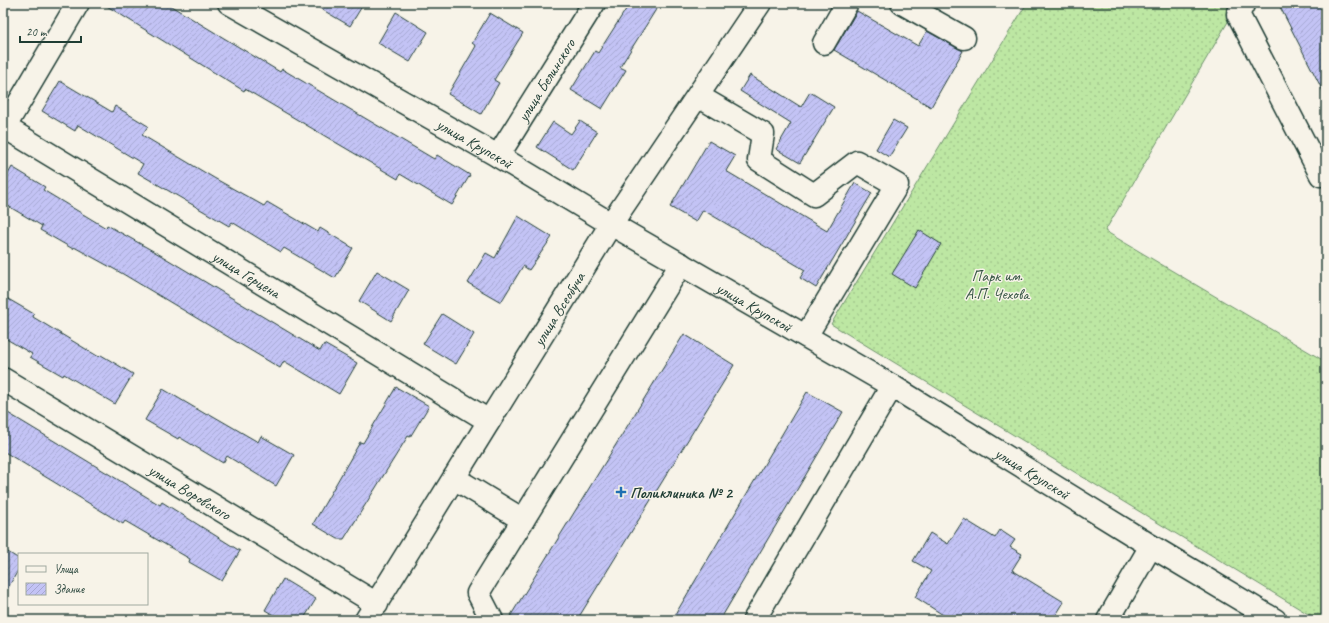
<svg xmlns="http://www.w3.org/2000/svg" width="1329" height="623" font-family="Caveat,sans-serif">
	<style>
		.grass { fill: url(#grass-dots); stroke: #6e926c }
		.building { fill: url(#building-hatch); stroke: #1f3d34 }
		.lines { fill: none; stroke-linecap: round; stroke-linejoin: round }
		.minor-casing { stroke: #1f3d34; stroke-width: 25 }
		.minor { stroke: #f7f3e8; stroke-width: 22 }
		.poi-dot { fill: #1f6fb2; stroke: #f7f3e8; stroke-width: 1.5 }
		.labels { text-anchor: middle; stroke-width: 3; stroke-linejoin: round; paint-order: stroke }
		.street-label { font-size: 16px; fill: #1f3d34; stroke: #f7f3e8 }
		.park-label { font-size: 16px; fill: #375645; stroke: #f7f3e8 }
		.poi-label { font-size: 16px; font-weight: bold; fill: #1f3d34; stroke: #f7f3e8; text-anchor: start }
	</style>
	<defs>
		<pattern id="grass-dots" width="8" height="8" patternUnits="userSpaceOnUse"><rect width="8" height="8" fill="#bde7a3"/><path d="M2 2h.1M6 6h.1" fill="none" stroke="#a2c78d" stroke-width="1.8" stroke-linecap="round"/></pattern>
		<pattern id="building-hatch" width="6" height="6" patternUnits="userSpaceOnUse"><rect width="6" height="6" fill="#c3c3f5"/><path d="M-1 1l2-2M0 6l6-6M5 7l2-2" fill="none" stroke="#a7a8d3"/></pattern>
	</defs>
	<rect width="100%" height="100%" fill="#f7f3e8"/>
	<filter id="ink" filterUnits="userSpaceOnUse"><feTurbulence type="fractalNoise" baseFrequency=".025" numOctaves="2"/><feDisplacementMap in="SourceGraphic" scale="8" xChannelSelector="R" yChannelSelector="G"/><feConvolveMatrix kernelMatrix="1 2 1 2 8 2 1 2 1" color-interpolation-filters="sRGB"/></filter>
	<g filter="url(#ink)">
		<path class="grass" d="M1027 3H1239L1105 231 1326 362V620H1318L831 324Z"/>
		<g class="building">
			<path d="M102 3H166L280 72 282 69 434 159 437 155 470 175 452 205 400 174 398 179 245 89 244 91Z"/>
			<path d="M311 3H364L350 26Z"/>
			<path d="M630 3H660L620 67 626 70 602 109 571 90 595 51 598 53Z"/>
			<path d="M1278 3H1326V97Z"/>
			<path d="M857 11 918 46 927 31 963 51 931 107 834 50Z"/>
			<path d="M396 12 428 32 410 62 378 43Z"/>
			<path d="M490 13 523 33 494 80 499 83 481 114 448 94 476 46 472 43Z"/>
			<path d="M750 75 801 107 810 92 834 107 800 163 776 149 791 123 740 91Z"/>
			<path d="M60 81 112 112 115 106 148 126 142 135 214 178 264 206 267 202 318 232 320 228 353 248 335 278 284 248 281 252 232 222 229 226 138 173 143 164 78 125 75 131 42 111Z"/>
			<path d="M893 120 907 128 889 157 876 149Z"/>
			<path d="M580 121 597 132 573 170 537 147 553 122 571 134Z"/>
			<path d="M709 141 735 156 726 171 827 231 855 183 872 193 816 288 800 278 805 270 703 210 696 222 670 207Z"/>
			<path d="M12 167 45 187 43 190 106 228 107 225 162 256 320 351 324 344 357 363 339 394 284 361 280 368 123 274 74 247 73 249 40 230 42 226 3 203V183Z"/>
			<path d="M518 216 552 237 529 270 523 266 501 302 468 283 486 253 495 258Z"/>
			<path d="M919 230 941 244 915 288 892 274Z"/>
			<path d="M377 271 409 290 391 321 359 301Z"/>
			<path d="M3 296 34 314 33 317 99 357 101 355 133 374 115 404 64 374 63 376 30 357 32 354 3 337Z"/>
			<path d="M442 314 474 334 456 364 423 344Z"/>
			<path d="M684 334 734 365 577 620H508Z"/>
			<path d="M396 387 429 406 410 437 408 436 344 539H338L313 524 360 442 363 443Z"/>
			<path d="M163 389 207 415 208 413 258 442 261 436 294 455 276 486 227 456 223 463 179 437 178 439 145 420Z"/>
			<path d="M807 392 843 412 720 620H672Z"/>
			<path d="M8 413 160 505 162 502 240 551 222 581 189 562 190 559 125 521 123 524 3 451V422Z"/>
			<path d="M964 519 995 538 1000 530 1015 540 1010 547 1022 554 1012 570 1064 602 1053 620H951L915 597 931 571 913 561 930 533 948 544Z"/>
			<path d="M3 549 19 559V569L3 596Z"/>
			<path d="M283 579 316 599 303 620H282L265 610Z"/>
		</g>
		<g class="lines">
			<g class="minor-casing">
				<g id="minor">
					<path id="s1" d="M229 3 498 156 611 224 892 386 1151 546 1275 620"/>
					<path d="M902 3 964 38"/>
					<path d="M1244 3 1238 14 1321 175"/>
					<path d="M824 43 847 3"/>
					<path d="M698 96 763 134 759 160 814 195 857 162 897 185 806 336"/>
					<path id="s2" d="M3 126 489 421"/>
					<path d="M3 130 78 3"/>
					<path id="s3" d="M498 156 594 3"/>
					<path id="s4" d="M3 379 377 604"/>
					<path d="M454 478 523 520"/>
					<path id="s5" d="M366 620 611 224 760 3"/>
					<path d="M492 620 478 593 681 264"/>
					<path d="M754 620 892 386"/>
					<path d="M1108 620 1151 546"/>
				</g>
			</g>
			<use href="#minor" class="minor"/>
		</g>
	</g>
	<path class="poi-dot" d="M619 486h4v4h4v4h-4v4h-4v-4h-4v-4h4z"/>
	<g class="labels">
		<g class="street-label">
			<text dy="6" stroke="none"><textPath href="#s3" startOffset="90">улица Белинского</textPath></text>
			<text dy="6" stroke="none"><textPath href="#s1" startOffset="283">улица Крупской</textPath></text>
			<text dy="6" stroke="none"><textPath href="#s2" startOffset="285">улица Герцена</textPath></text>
			<text dy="6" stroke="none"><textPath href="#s1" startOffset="607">улица Крупской</textPath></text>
			<text dy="6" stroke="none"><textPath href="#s5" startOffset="366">улица Всеобуча</textPath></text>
			<text dy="6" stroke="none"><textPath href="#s1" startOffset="931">улица Крупской</textPath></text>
			<text dy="6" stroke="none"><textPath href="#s4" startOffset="218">улица Воровского</textPath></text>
		</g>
		<g class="park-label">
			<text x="997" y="281">Парк им.<tspan x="997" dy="18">А.П. Чехова</tspan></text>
		</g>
		<g class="poi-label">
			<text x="630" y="498">Поликлиника № 2</text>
		</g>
	</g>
	<rect width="1329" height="623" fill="none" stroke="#f7f3e8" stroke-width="16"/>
	<rect x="8" y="8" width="1313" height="607" fill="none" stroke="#1f3d34" stroke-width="1.5" filter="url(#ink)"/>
	<rect x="18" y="553" width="130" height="52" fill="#f7f3e8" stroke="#a1aaa0"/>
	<rect x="26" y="566" width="20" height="6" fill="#f7f3e8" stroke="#a1aaa0"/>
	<text x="54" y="573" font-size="12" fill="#1f3d34">Улица</text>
	<rect x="26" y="583" width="20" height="12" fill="url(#building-hatch)" stroke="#a1aaa0"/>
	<text x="54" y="593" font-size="12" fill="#1f3d34">Здание</text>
	<path d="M20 36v6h61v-6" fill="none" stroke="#1f3d34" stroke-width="2"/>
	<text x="26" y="36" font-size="12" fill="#1f3d34" stroke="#f7f3e8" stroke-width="3" paint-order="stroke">20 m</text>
</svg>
